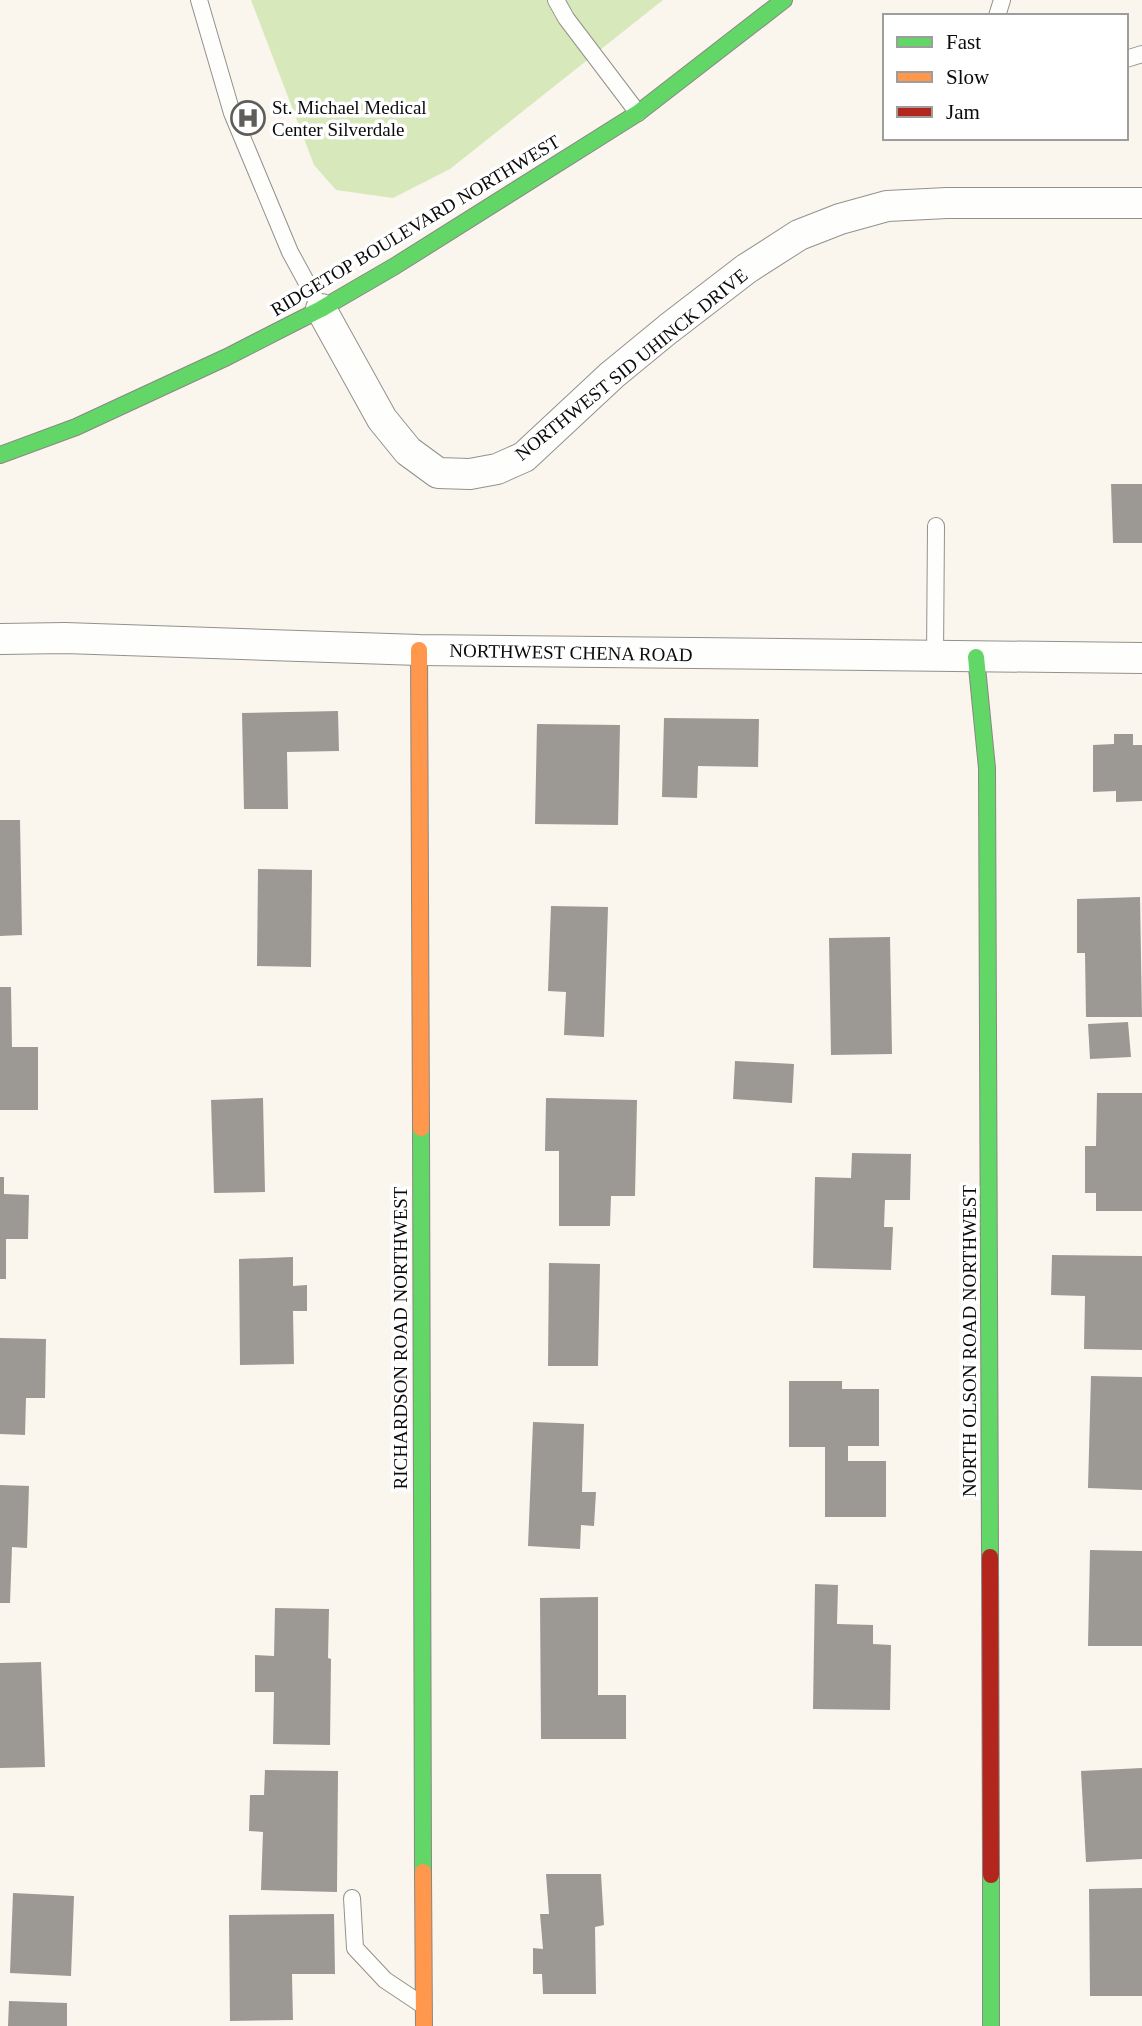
<svg xmlns="http://www.w3.org/2000/svg" width="1142" height="2026" font-family="'Times New Roman',serif">
	<style>
		.forest { fill: #d7e8ba }
		.building { fill: #9c9994 }
		.lines { fill: none; stroke-linecap: round; stroke-linejoin: round }
		.lane-casing { stroke: #93918d; stroke-width: 18 }
		.street-casing { stroke: #93918d; stroke-width: 32 }
		.fast-casing { stroke: #898784; stroke-width: 18 }
		.slow-casing { stroke: #898784; stroke-width: 18 }
		.jam-casing { stroke: #898784; stroke-width: 18 }
		.lane { stroke: #fefefc; stroke-width: 16 }
		.street { stroke: #fefefc; stroke-width: 30 }
		.fast { stroke: #63d668; stroke-width: 16 }
		.slow { stroke: #ff974d; stroke-width: 16 }
		.jam { stroke: #b3261e; stroke-width: 16 }
		.labels { text-anchor: middle; stroke-width: 7; stroke-linejoin: round; paint-order: stroke }
		.poi-label { font-size: 19px; fill: #0b0b0b; stroke: #fff; text-anchor: start }
		.street-label { font-size: 19px; fill: #0b0b0b; stroke: #fff }
	</style>
	<rect width="100%" height="100%" fill="#faf6ee"/>
	<path class="forest" d="M251 0H663L450 169 393 198 336 190 314 165Z"/>
	<g class="building">
		<path d="M1111 484H1142V543H1113Z"/>
		<path d="M338 711 339 751 287 752 288 809H244L242 713Z"/>
		<path d="M664 718 759 719 758 767 698 766 697 798 662 797Z"/>
		<path d="M537 724 620 725 618 825 535 824Z"/>
		<path d="M1114 734H1133V745H1142V801L1116 802V791L1093 792V745L1114 744Z"/>
		<path d="M0 820H20L22 935 0 936Z"/>
		<path d="M258 869 312 870 311 967 257 966Z"/>
		<path d="M1140 897 1142 1017H1086L1085 953H1077V899Z"/>
		<path d="M551 906 608 907 604 1037 564 1035 566 992 548 991Z"/>
		<path d="M890 937 892 1054 831 1055 829 938Z"/>
		<path d="M0 987H11L12 1047H38V1110H0Z"/>
		<path d="M1128 1022 1131 1057 1090 1059 1088 1024Z"/>
		<path d="M735 1061 794 1064 792 1103 733 1099Z"/>
		<path d="M1097 1093H1142V1211H1096V1193H1085V1146H1096Z"/>
		<path d="M263 1098 265 1192 214 1193 211 1100Z"/>
		<path d="M546 1098 637 1100 635 1196H611L610 1226H559V1151H545Z"/>
		<path d="M852 1153 911 1154 910 1200H885L884 1227H893L891 1270 813 1268 815 1177 851 1178Z"/>
		<path d="M0 1177H4V1194L29 1195 28 1239H6V1279H0Z"/>
		<path d="M1052 1255 1142 1256V1350L1084 1349 1085 1296 1051 1295Z"/>
		<path d="M293 1257V1286L307 1285V1311H293L294 1364 240 1365 239 1259Z"/>
		<path d="M549 1263 600 1264 598 1366H548Z"/>
		<path d="M0 1338 46 1339 45 1398H26L25 1435 0 1434Z"/>
		<path d="M1091 1376 1142 1377V1490L1088 1488Z"/>
		<path d="M789 1381H842V1389H879V1446H848V1461H886V1517H825V1447H789Z"/>
		<path d="M533 1422 584 1424 582 1492H596L594 1526 581 1525 580 1549 528 1546Z"/>
		<path d="M0 1485 29 1486 27 1548 12 1547 10 1603H0Z"/>
		<path d="M1090 1550 1142 1551V1646H1088Z"/>
		<path d="M815 1584 838 1585 837 1624 873 1625V1644L891 1645 890 1710 813 1709Z"/>
		<path d="M598 1597V1695H626V1739H541L540 1598Z"/>
		<path d="M275 1608 329 1609 328 1658 331 1659 330 1745 273 1744 274 1692H255V1655L274 1656Z"/>
		<path d="M41 1662 45 1767 0 1768V1663Z"/>
		<path d="M1142 1768V1859L1086 1862 1081 1771Z"/>
		<path d="M265 1770 338 1771 337 1892 261 1890 263 1832 249 1831 250 1795H264Z"/>
		<path d="M546 1874H601L604 1925 595 1927 596 1994H543L542 1974H533V1948L543 1949 540 1914H549Z"/>
		<path d="M1142 1888V1996H1090L1089 1889Z"/>
		<path d="M13 1893 74 1896 71 1976 10 1973Z"/>
		<path d="M334 1914 335 1974H292L293 2020 230 2021 229 1915Z"/>
		<path d="M9 2001 67 2003V2026H8Z"/>
	</g>
	<g class="lines">
		<g class="lane-casing">
			<g id="lane">
				<path d="M199 0 232 113 290 252 321 309"/>
				<path d="M556 0 566 18 638 113"/>
				<path d="M997 16 1002 0"/>
				<path d="M1126 59 1142 54"/>
				<path d="M935 656 936 526"/>
				<path d="M352 1898 355 1948 385 1980 421 2004"/>
			</g>
		</g>
		<g class="street-casing">
			<g id="street">
				<path d="M321 309 382 419 408 451 438 473 470 474 497 469 524 457 612 375 668 329 746 269 799 235 840 219 887 206 947 203H1142"/>
				<path d="M0 639 65 638 419 650 1142 658"/>
			</g>
		</g>
		<g class="fast-casing">
			<g id="fast">
				<path d="M0 455 76 427 227 357 321 309 395 266 638 113 784 0"/>
				<path d="M976 657 987 768 990 1557"/>
				<path d="M421 1128 423 1872"/>
				<path d="M991 1875V2026"/>
			</g>
		</g>
		<g class="slow-casing">
			<g id="slow">
				<path d="M419 650 421 1128"/>
				<path d="M423 1872 424 2026"/>
			</g>
		</g>
		<g class="jam-casing">
			<path id="jam" d="M990 1557 991 1875"/>
		</g>
		<use href="#lane" class="lane"/>
		<use href="#street" class="street"/>
		<use href="#fast" class="fast"/>
		<use href="#slow" class="slow"/>
		<use href="#jam" class="jam"/>
	</g>
	<defs>
		<g id="hospital-ring" transform="scale(1.75)"><circle r="9.5" fill="#fff" stroke="#5f5d5a" stroke-width="1.5"/><path d="M-5-5h3v3.5h4V-5h3V5h-3V1.5h-4V5h-3Z" fill="#5f5d5a"/></g>
	</defs>
	<g fill-rule="evenodd">
		<use href="#hospital-ring" x="248" y="118"/>
	</g>
	<g class="labels">
		<g class="poi-label">
			<text x="272" y="114">St. Michael Medical<tspan x="272" dy="22">Center Silverdale</tspan></text>
		</g>
		<g class="street-label">
			<text transform="translate(415 225) rotate(-31)" y="7">RIDGETOP BOULEVARD NORTHWEST</text>
			<text transform="translate(631 364) rotate(-39)" y="7">NORTHWEST SID UHINCK DRIVE</text>
			<text transform="translate(571 652) rotate(1)" y="7">NORTHWEST CHENA ROAD</text>
			<text transform="translate(400 1338) rotate(-90)" y="7">RICHARDSON ROAD NORTHWEST</text>
			<text transform="translate(969 1341) rotate(-90)" y="7">NORTH OLSON ROAD NORTHWEST</text>
		</g>
	</g>
	<rect x="883" y="14" width="245" height="126" fill="#ffffff" stroke="#9d9d9d" stroke-width="2"/>
	<rect x="897" y="37" width="35" height="10" fill="#63d668" stroke="#9d9d9d" stroke-width="2"/>
	<text x="946" y="49" font-size="21" fill="#0b0b0b">Fast</text>
	<rect x="897" y="72" width="35" height="10" fill="#ff974d" stroke="#9d9d9d" stroke-width="2"/>
	<text x="946" y="84" font-size="21" fill="#0b0b0b">Slow</text>
	<rect x="897" y="107" width="35" height="10" fill="#b3261e" stroke="#9d9d9d" stroke-width="2"/>
	<text x="946" y="119" font-size="21" fill="#0b0b0b">Jam</text>
</svg>
